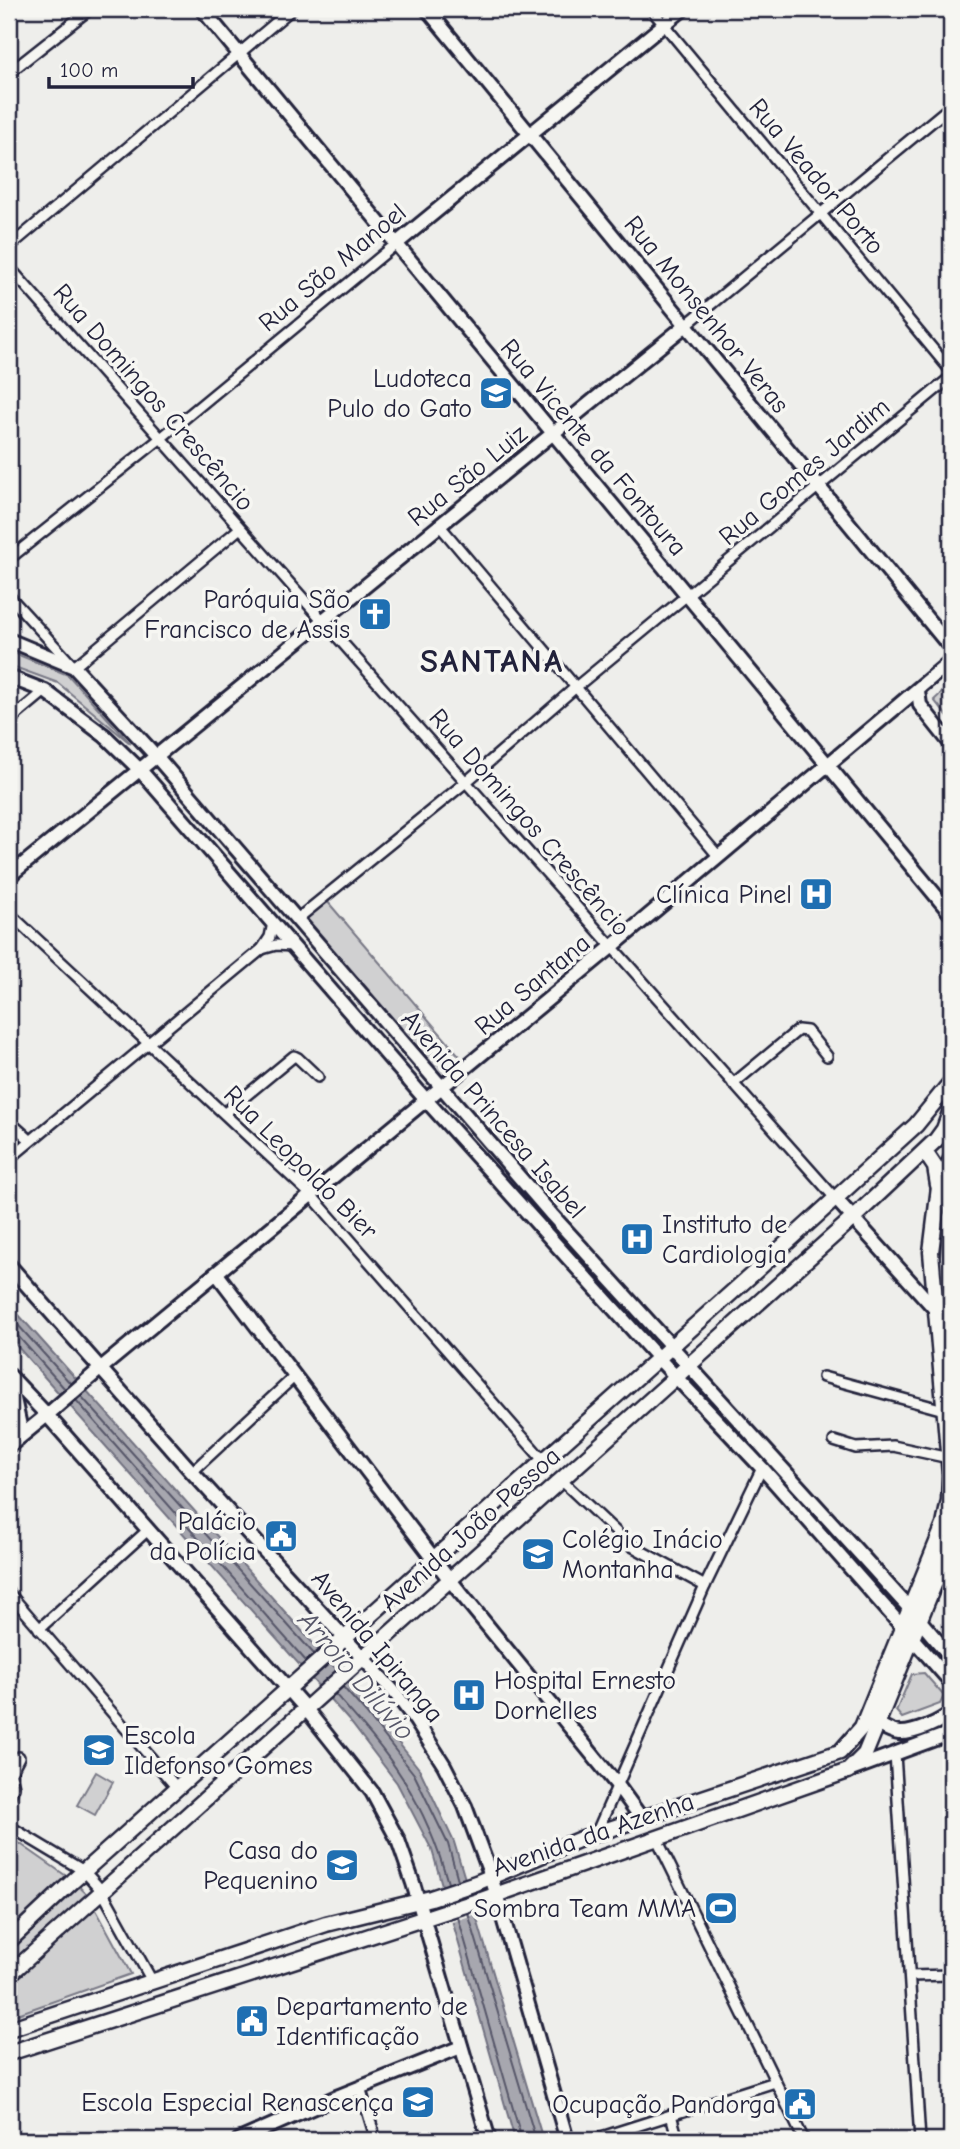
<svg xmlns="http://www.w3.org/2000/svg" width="960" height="2149" font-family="'Comic Neue',sans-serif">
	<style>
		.green { fill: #d0d0d1; stroke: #797986; stroke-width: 2 }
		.water { fill: #a7a7af; stroke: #727281; stroke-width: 2 }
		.pier { fill: #eeeeeb }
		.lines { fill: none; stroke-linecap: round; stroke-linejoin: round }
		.shore { stroke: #575769; stroke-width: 2 }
		.street-casing { stroke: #22223b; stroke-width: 14 }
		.secondary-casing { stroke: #22223b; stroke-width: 18 }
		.primary-casing { stroke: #22223b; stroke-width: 19 }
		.street { stroke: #f6f6f2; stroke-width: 9 }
		.secondary { stroke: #f6f6f2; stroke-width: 12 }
		.primary { stroke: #f6f6f2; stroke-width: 14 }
		.labels { text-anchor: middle; stroke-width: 7; stroke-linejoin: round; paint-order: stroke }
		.street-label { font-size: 26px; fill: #22223b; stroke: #f6f6f2 }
		.poi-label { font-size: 26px; fill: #22223b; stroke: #f6f6f2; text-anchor: end }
		.water-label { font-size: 28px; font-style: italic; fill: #575769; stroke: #f6f6f2 }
		.district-label { font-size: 33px; font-weight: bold; letter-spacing: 2px; fill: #22223b; stroke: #f6f6f2 }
	</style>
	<rect width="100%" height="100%" fill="#eeeeeb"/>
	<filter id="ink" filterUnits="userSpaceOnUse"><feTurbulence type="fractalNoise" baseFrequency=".0143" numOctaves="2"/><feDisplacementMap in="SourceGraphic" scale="14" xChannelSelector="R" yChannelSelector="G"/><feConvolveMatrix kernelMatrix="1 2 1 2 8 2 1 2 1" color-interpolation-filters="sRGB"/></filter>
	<g filter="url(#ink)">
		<g class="green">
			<path d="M9 651 68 675 131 744 58 683 9 665Z"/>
			<path d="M951 684V721L934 700Z"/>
			<path d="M327 901 463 1060 442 1078 306 919Z"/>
			<path d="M924 1673 944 1696 940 1704 902 1718 896 1711 912 1674Z"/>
			<path d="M96 1772 113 1782 95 1815 77 1805Z"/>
			<path d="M9 1836 72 1880 88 1895 131 1974 9 2017Z"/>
		</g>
		<path class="water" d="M9 1304 371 1708 420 1770 454 1842 543 2140H515L432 1850 397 1783 352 1724 9 1337Z"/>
		<path class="pier" d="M468 1876 479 1913 449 1923 438 1886Z"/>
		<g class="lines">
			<g class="shore">
				<path d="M9 1315 71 1384"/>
				<path d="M9 1333 17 1335 65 1389"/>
				<path d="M81 1396 314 1654"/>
				<path d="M76 1400 306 1661"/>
				<path d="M343 1687 366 1713 414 1774 448 1844 458 1880"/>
				<path d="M335 1694C359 1721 384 1749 403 1779 423 1811 438 1847 448 1883"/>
				<path d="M468 1913 536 2140"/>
				<path d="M458 1917 522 2140"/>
			</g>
			<g class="street-casing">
				<g id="street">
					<path d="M651 9 951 371"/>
					<path d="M9 73 90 9"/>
					<path d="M9 247 292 9"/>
					<path d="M9 267 835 1198"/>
					<path d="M686 325 951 106"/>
					<path d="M440 526 719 857"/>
					<path d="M9 559 161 438 396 244"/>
					<path d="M9 596 74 667 239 529"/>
					<path d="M9 721 45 691"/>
					<path d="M9 913 311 1195 543 1460"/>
					<path d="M296 920 466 782 576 687 951 377"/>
					<path d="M262 949 276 945 292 946"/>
					<path d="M733 1084 798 1030 807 1031 827 1056"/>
					<path d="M225 1113 294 1056 298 1058 318 1077"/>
					<path d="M9 1121 30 1140"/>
					<path d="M9 1159 262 949 270 937 273 923"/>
					<path d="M823 1377 944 1410"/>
					<path d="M834 1441 856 1448 893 1446 949 1458"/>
					<path d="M192 1472 295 1376"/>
					<path d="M561 1480 630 1545 705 1586"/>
					<path d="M9 1593 177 1788"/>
					<path d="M39 1629 148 1530"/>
					<path d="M895 1754 920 2140"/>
					<path d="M9 1776 19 1757"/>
					<path d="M9 1798 14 1787 11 1775"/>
					<path d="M9 1826 84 1871 102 1891 152 1981"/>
					<path d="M596 1834 705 1586 762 1468"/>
					<path d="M656 1837 804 2140"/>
					<path d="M910 1976 951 1975"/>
					<path d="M360 2087 376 2140"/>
					<path d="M671 2115 678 2140"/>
					<path d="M592 2140 775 2082"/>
				</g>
			</g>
			<g class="secondary-casing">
				<g id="secondary">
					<path d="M202 9 951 914"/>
					<path d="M427 9 951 648"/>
					<path d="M396 244 683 9"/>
					<path d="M9 640 74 667 156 756 552 1215 910 1609 951 1657"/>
					<path d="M9 677 45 691 105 736 140 770 426 1100 658 1358 762 1468 951 1682"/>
					<path d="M918 691 920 705 951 744"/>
					<path d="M9 876 686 325"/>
					<path d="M835 1198 935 1309"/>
					<path d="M9 1265 192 1472 396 1694 416 1721 444 1765 465 1806 491 1876 567 2140"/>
					<path d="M217 1274 450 1580 618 1786 642 1819"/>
					<path d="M9 1375 47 1415 306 1709 372 1792 398 1840 413 1883 489 2140"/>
					<path d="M9 1376 22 1435"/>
					<path d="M9 1446 47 1415 100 1369 615 944 951 661"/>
					<path d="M878 1724C885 1728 891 1732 899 1733 913 1734 942 1722 951 1712"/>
					<path d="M848 1771 951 1733"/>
					<path d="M239 2140 339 2096 461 2047"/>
				</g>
			</g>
			<g class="primary-casing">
				<g id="primary">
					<path d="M925 1152 935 1167 938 1185"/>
					<path d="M951 1217 948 1257 951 1303"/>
					<path d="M9 1941 73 1881 757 1270 916 1125 951 1082"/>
					<path d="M9 1975 852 1219 936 1140 944 1129 951 1110"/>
					<path d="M9 2029 326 1924 431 1898 476 1883 583 1838 840 1752 862 1727 944 1525 949 1500 950 1475 931 1252 939 1187 951 1159"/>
					<path d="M9 2053 481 1900 848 1771 865 1754 951 1543"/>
				</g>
			</g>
			<use href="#street" class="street"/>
			<use href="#secondary" class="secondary"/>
			<use href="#primary" class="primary"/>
		</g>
	</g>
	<defs>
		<g id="school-square" transform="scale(1.75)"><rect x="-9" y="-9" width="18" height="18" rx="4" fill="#1f6fb2" stroke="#f6f6f2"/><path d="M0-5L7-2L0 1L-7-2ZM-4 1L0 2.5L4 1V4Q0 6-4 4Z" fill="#fff"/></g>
		<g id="church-square" transform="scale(1.75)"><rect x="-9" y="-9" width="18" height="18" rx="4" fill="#1f6fb2" stroke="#f6f6f2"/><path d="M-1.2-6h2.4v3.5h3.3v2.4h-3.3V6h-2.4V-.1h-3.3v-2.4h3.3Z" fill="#fff"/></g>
		<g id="hospital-square" transform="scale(1.75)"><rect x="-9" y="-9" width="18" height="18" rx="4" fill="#1f6fb2" stroke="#f6f6f2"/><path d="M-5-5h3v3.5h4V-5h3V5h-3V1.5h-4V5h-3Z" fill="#fff"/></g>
		<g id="civic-square" transform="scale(1.75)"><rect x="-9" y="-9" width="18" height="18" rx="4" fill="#1f6fb2" stroke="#f6f6f2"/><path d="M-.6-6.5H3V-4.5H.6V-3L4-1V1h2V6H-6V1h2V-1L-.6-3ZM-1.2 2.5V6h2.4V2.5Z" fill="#fff"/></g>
		<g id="stadium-square" transform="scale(1.75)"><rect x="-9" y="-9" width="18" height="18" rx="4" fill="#1f6fb2" stroke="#f6f6f2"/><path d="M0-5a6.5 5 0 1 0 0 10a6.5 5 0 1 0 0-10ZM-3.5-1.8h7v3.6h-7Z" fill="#fff"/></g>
	</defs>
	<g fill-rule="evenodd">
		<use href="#school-square" x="496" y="393"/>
		<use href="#church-square" x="375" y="614"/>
		<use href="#hospital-square" x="816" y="894"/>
		<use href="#hospital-square" x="637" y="1239"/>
		<use href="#civic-square" x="281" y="1536"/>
		<use href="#school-square" x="538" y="1554"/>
		<use href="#hospital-square" x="469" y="1695"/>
		<use href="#school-square" x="99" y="1750"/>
		<use href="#school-square" x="342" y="1865"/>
		<use href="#stadium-square" x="721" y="1908"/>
		<use href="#civic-square" x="252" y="2021"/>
		<use href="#school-square" x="418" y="2102"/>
		<use href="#civic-square" x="800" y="2104"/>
	</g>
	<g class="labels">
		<g class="street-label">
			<text transform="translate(817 176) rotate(50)" y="9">Rua Veador Porto</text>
			<text transform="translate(332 267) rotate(-40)" y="9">Rua São Manoel</text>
			<text transform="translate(707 314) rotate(51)" y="9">Rua Monsenhor Veras</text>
			<text transform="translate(154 397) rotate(49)" y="9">Rua Domingos Crescêncio</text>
			<text transform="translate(594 447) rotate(50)" y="9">Rua Vicente da Fontoura</text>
			<text transform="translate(804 471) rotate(-40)" y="9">Rua Gomes Jardim</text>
			<text transform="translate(467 475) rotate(-39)" y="9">Rua São Luiz</text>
			<text transform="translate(530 822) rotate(49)" y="9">Rua Domingos Crescêncio</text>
			<text transform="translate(532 984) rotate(-40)" y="9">Rua Santana</text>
			<text transform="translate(494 1114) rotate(49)" y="9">Avenida Princesa Isabel</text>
			<text transform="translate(301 1162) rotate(45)" y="9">Rua Leopoldo Bier</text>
			<text transform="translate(470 1529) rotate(-42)" y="9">Avenida João Pessoa</text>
			<text transform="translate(378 1646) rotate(50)" y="9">Avenida Ipiranga</text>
			<text transform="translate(593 1834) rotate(-19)" y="9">Avenida da Azenha</text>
		</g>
		<g class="poi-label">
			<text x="472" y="387">Ludoteca<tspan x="472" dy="30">Pulo do Gato</tspan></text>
			<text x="350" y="608">Paróquia São<tspan x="350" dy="30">Francisco de Assis</tspan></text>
			<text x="792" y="903">Clínica Pinel</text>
			<text x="662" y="1233" text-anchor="start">Instituto de<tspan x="662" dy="30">Cardiologia</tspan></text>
			<text x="256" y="1530">Palácio<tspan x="256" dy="30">da Polícia</tspan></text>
			<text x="562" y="1548" text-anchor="start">Colégio Inácio<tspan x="562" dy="30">Montanha</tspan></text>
			<text x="494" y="1689" text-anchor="start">Hospital Ernesto<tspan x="494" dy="30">Dornelles</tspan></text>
			<text x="124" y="1744" text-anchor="start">Escola<tspan x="124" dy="30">Ildefonso Gomes</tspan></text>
			<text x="318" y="1859">Casa do<tspan x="318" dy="30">Pequenino</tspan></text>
			<text x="696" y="1917">Sombra Team MMA</text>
			<text x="276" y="2015" text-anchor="start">Departamento de<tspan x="276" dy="30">Identificação</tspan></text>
			<text x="394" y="2111">Escola Especial Renascença</text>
			<text x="776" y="2113">Ocupação Pandorga</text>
		</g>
		<g class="water-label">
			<text transform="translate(357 1675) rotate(49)" y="10">Arroio Dilúvio</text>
		</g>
		<g class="district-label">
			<text x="492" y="672">SANTANA</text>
		</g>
	</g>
	<rect width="960" height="2149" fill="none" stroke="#f6f6f2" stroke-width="35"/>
	<rect x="18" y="18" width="925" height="2114" fill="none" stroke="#22223b" stroke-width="2.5" filter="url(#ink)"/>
	<path d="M49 77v10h144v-10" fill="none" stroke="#22223b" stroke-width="3.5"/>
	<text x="60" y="77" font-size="21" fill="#22223b" stroke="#f6f6f2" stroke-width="5" paint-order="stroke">100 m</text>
</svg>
